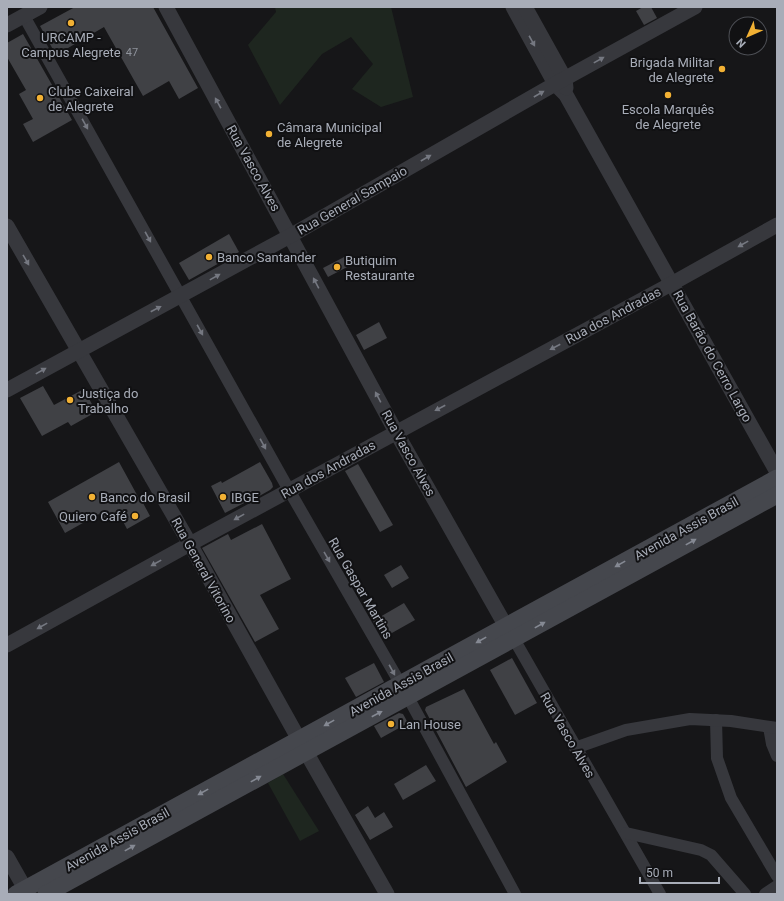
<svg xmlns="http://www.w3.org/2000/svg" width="784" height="901" font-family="Roboto,sans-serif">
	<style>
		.green { fill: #1e261f }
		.building { fill: #404145 }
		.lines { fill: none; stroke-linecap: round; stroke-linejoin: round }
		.minor { stroke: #37383d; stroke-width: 12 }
		.tertiary { stroke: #37383d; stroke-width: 15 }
		.secondary { stroke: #45474d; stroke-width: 17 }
		.oneway { fill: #757881 }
		.oneway2 { fill: #858993 }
		.poi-dot { fill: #f2b134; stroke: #111113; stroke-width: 1.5 }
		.labels { text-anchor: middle; stroke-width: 4; stroke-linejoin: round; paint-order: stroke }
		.number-label { font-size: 11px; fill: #8e929b }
		.poi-label { font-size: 13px; fill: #a8adb8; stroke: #111113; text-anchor: start }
		.street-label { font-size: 13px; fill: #a8adb8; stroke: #111113 }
	</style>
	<rect width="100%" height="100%" fill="#161618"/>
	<g class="green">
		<path d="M275 7H391L413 97 381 107 352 89 373 64 351 37 322 54 280 105 248 45 276 12Z"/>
		<path d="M283 774 319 831 300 841 268 783Z"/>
	</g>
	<g class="building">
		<path d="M75 7H153L198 88 179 99 169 81 143 96 104 27 56 55 40 26Z"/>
		<path d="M643 7H651L657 18 644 25 636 11Z"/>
		<path d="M23 34 72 120 33 142 23 124 33 119 19 94 26 90 7 57V43Z"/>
		<path d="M229 234 239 252 189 280 179 263Z"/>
		<path d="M346 256 351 265 328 277 323 268Z"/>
		<path d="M379 322 387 338 364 350 356 335Z"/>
		<path d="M43 386 54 405 84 389 96 412 71 426 68 422 42 436 20 398Z"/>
		<path d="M119 462 142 504 143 503 150 516 127 529 118 512 102 521 99 514 65 533 48 502Z"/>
		<path d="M260 462 272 483 273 487 270 490 247 503 246 502 225 513 211 486 221 481 222 483Z"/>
		<path d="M358 464 393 525 380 532 345 471Z"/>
		<path d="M262 524 291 579 260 595 279 629 255 642 202 548 228 534 231 540Z"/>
		<path d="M401 565 409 578 392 588 384 575Z"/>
		<path d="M404 603 415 620 383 638 373 621Z"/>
		<path d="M512 658 537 703 515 715 490 670Z"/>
		<path d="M374 663 384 682 356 697 345 678Z"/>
		<path d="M464 689 494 744 496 742 507 762 466 787 425 710 426 707Z"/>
		<path d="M399 713 403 714 408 723 381 738 374 726Z"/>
		<path d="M426 765 436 781 403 800 394 784Z"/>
		<path d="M368 806 375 818 384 812 393 827 370 840 355 815Z"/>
	</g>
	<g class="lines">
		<g class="minor">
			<path d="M24 16 289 490 408 697 515 894"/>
			<path d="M514 639 660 894"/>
			<path d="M716 720 717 758 731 798 777 876"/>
			<path d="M769 727 772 744 777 756"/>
			<path d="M575 748 626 730 690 719 731 721 777 728"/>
			<path d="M626 833 701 850 711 855 745 894"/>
			<path d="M765 894 777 886"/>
		</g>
		<g class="tertiary">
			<path d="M166 7 396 432 512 637"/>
			<path d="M513 7 555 84 566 95 777 472"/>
			<path d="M525 7 565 79 566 88"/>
			<path d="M7 25 40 7"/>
			<path d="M7 226 190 544 306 752 387 894"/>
			<path d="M7 390 290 236 555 84 695 7"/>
			<path d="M7 645 190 544 673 283 777 225"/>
			<path d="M7 857 28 894"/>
		</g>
		<g class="secondary">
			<path d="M16 894 777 478"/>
			<path d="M46 894 777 495"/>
		</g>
	</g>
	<defs><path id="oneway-solid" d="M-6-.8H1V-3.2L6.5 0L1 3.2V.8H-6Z"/></defs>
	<g class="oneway">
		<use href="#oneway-solid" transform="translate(532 41) rotate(61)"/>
		<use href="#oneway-solid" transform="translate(599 60) rotate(-29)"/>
		<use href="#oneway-solid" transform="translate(539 94) rotate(-30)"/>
		<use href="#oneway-solid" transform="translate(218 103) rotate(-119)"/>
		<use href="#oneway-solid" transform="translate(85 124) rotate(61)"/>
		<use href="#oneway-solid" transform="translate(426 158) rotate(-30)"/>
		<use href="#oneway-solid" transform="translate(148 237) rotate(61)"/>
		<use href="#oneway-solid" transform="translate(743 244) rotate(151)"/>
		<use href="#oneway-solid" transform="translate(26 260) rotate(60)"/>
		<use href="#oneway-solid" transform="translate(215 277) rotate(-29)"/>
		<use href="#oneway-solid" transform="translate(316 283) rotate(-118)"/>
		<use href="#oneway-solid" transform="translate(156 309) rotate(-28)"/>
		<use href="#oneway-solid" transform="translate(200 330) rotate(61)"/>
		<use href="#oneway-solid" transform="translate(555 347) rotate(152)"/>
		<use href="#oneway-solid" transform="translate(41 371) rotate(-29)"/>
		<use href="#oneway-solid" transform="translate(378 397) rotate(-118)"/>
		<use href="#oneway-solid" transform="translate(440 408) rotate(152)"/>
		<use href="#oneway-solid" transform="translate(263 444) rotate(61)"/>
		<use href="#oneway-solid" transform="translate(239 517) rotate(151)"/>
		<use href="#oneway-solid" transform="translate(327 557) rotate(60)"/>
		<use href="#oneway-solid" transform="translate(156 563) rotate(151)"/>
		<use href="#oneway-solid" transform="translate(42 626) rotate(151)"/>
		<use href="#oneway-solid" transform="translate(392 670) rotate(61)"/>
	</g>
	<g class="oneway2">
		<use href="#oneway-solid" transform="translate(691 542) rotate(-29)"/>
		<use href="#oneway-solid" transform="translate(620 564) rotate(151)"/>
		<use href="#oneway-solid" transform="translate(540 625) rotate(-29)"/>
		<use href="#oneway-solid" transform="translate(481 640) rotate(151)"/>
		<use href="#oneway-solid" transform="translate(377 714) rotate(-28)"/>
		<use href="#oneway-solid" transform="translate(329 723) rotate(151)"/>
		<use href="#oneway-solid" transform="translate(256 779) rotate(-29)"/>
		<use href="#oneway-solid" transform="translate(203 792) rotate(151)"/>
		<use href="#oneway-solid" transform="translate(130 848) rotate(-29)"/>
	</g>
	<g class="poi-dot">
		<circle cx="71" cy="23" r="4"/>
		<circle cx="722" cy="69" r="4"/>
		<circle cx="668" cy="95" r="4"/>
		<circle cx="40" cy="98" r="4"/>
		<circle cx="269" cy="134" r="4"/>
		<circle cx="209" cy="257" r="4"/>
		<circle cx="337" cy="267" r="4"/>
		<circle cx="70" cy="400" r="4"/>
		<circle cx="92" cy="497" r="4"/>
		<circle cx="223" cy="497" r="4"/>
		<circle cx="135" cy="516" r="4"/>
		<circle cx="391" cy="724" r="4"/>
	</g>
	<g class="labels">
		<g class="number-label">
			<text x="132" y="56">47</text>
		</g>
		<g class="poi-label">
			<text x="71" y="42" text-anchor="middle">URCAMP -<tspan x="71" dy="15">Campus Alegrete</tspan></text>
			<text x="714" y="67" text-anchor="end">Brigada Militar<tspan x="714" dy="15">de Alegrete</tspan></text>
			<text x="48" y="96">Clube Caixeiral<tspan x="48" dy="15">de Alegrete</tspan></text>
			<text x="668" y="114" text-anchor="middle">Escola Marquês<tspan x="668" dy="15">de Alegrete</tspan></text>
			<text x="277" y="132">Câmara Municipal<tspan x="277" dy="15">de Alegrete</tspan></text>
			<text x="217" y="262">Banco Santander</text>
			<text x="345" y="265">Butiquim<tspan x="345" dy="15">Restaurante</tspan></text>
			<text x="78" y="398">Justiça do<tspan x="78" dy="15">Trabalho</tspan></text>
			<text x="100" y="502">Banco do Brasil</text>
			<text x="231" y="502">IBGE</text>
			<text x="127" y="521" text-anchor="end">Quiero Café</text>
			<text x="399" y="729">Lan House</text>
		</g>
		<g class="street-label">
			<text transform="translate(254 168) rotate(61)" y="5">Rua Vasco Alves</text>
			<text transform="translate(352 200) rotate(-30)" y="5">Rua General Sampaio</text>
			<text transform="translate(613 315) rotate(-28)" y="5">Rua dos Andradas</text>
			<text transform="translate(713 356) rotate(61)" y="5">Rua Barão do Cerro Largo</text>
			<text transform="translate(409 453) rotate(61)" y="5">Rua Vasco Alves</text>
			<text transform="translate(328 469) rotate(-29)" y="5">Rua dos Andradas</text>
			<text transform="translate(686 528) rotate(-29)" y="5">Avenida Assis Brasil</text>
			<text transform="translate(204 570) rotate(61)" y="5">Rua General Vitorino</text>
			<text transform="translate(361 588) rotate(60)" y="5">Rua Gaspar Martins</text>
			<text transform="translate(401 684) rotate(-29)" y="5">Avenida Assis Brasil</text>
			<text transform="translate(568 735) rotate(60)" y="5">Rua Vasco Alves</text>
			<text transform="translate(117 839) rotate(-29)" y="5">Avenida Assis Brasil</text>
		</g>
	</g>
	<rect width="784" height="901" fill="none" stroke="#a8adb8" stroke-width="16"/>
	<g transform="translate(748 36) rotate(225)"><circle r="19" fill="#111113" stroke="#4d4f55"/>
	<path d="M0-3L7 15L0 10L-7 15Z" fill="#f2b134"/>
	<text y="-6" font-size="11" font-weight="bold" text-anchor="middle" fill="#a8adb8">N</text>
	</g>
	<path d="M640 877v6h79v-6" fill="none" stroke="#a8adb8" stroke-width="2"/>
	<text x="646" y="877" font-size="12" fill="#a8adb8" stroke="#111113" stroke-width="3" paint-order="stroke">50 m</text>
</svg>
